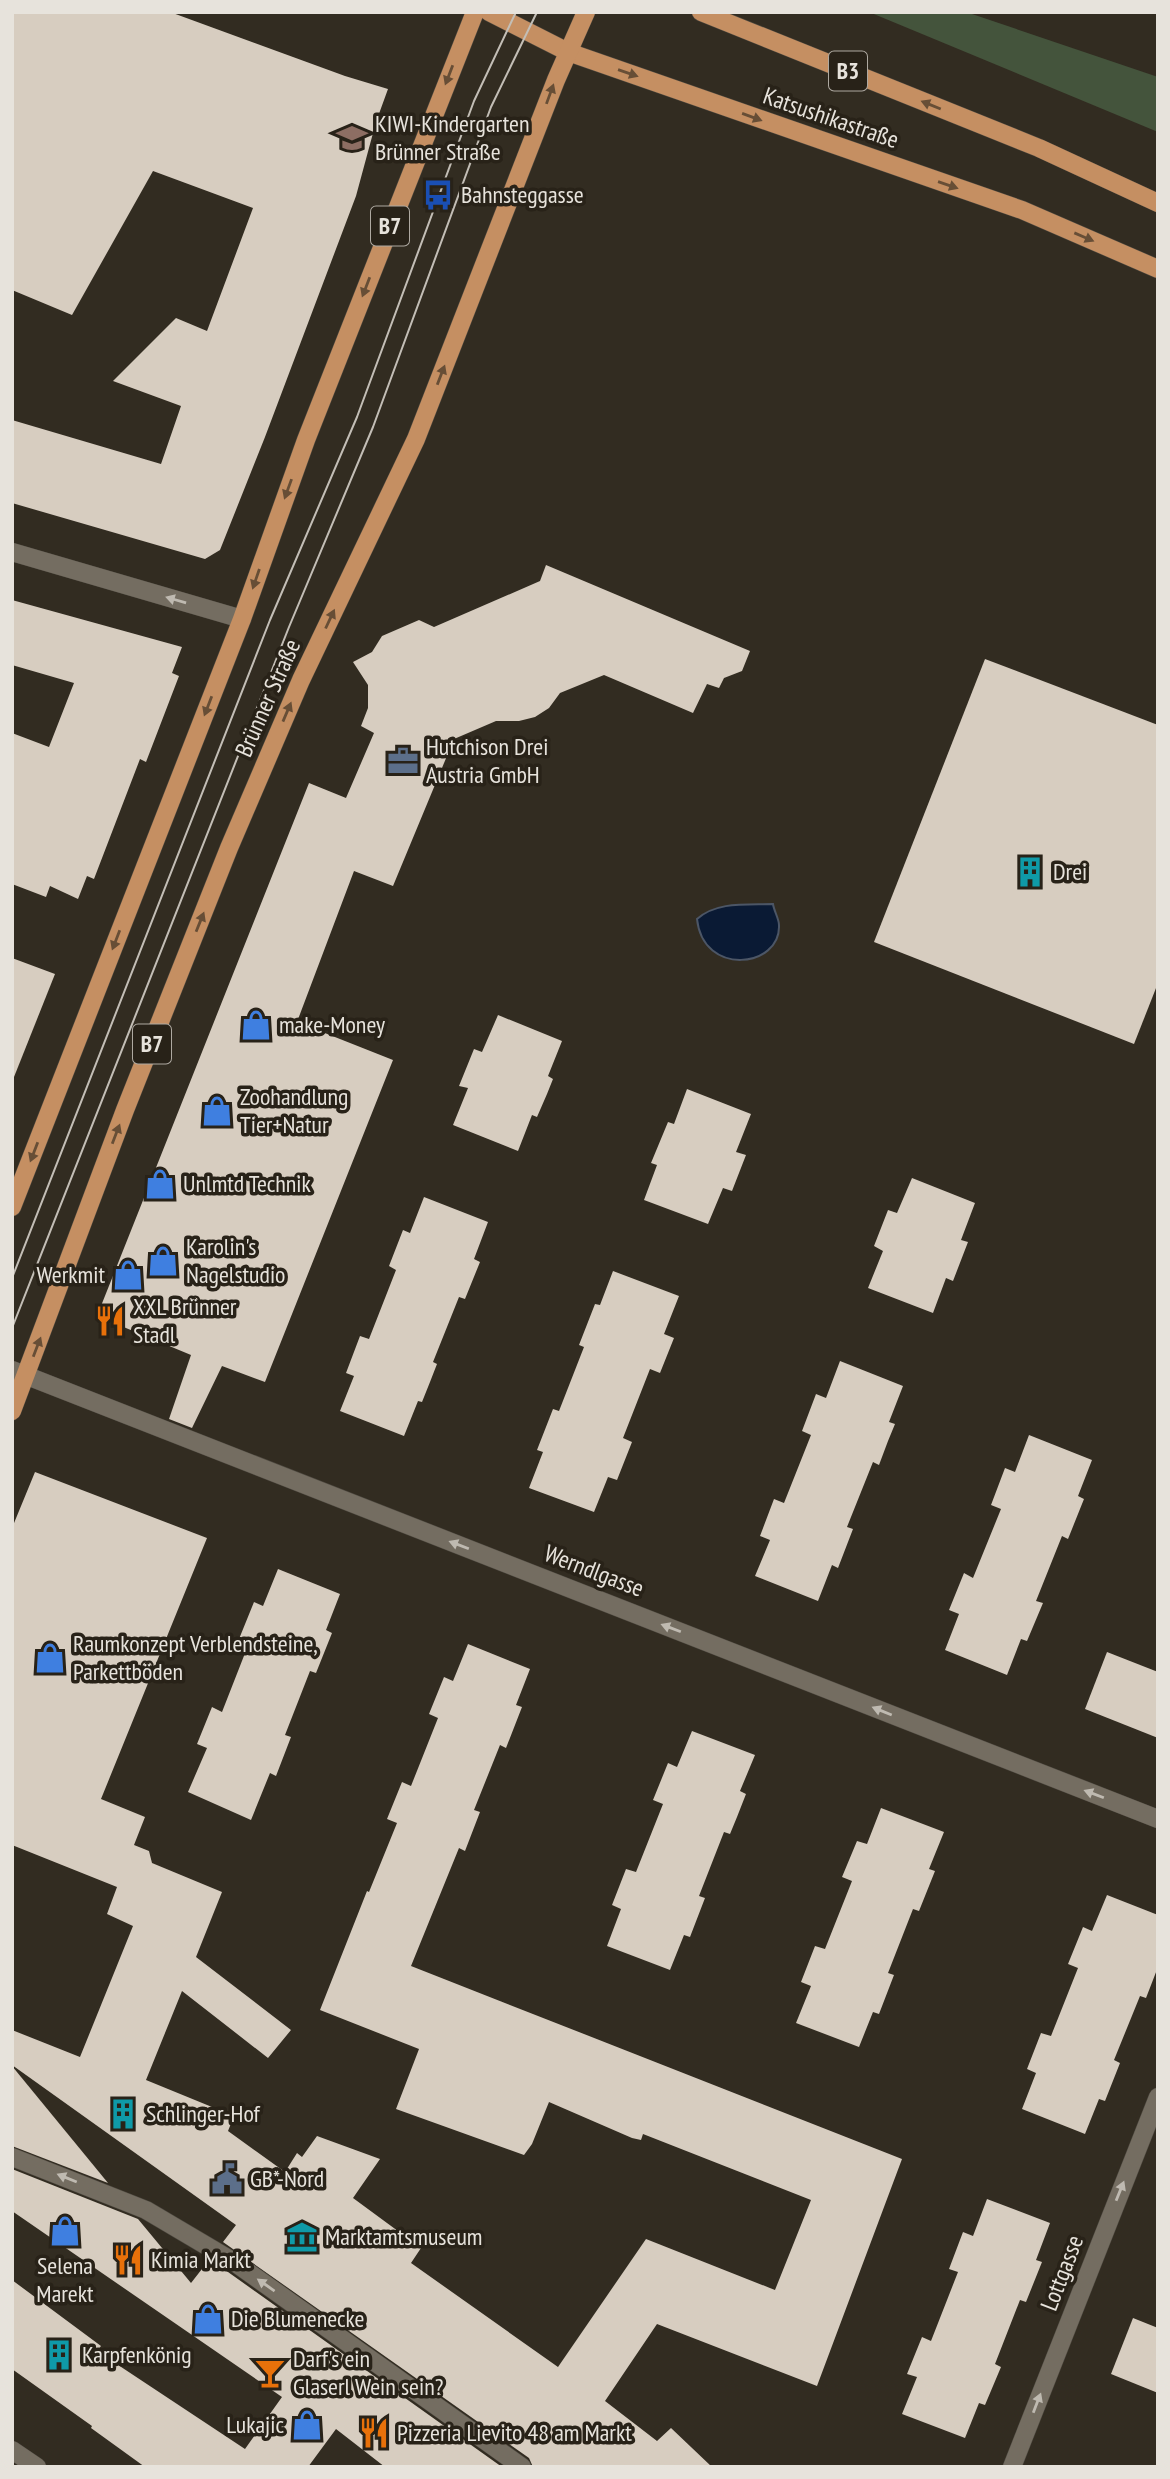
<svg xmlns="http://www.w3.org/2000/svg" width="1170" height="2479" font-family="'PT Sans Narrow',sans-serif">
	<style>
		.green { fill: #44543c }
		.water { fill: #0a1a34; stroke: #4c5666; stroke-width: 2 }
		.building { fill: #d7cdc0 }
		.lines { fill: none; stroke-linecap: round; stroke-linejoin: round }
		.minor-casing { stroke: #4f4a41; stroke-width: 19 }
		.major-casing { stroke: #4f4a41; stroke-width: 19 }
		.minor { stroke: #746d61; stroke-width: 18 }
		.major { stroke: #c58f62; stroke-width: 18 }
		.tram { stroke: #c3beb6; stroke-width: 2 }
		.oneway { fill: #674e36 }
		.oneway2 { fill: #bfbab1 }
		.labels { text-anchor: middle; stroke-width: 7; stroke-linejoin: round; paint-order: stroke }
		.shield { fill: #282218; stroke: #aea9a1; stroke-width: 2 }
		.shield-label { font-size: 23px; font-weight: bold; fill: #e7e3dc }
		.street-label { font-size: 24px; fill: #e7e3dc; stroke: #282218 }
		.poi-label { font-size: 24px; fill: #e7e3dc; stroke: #282218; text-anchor: start }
	</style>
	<rect width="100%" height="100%" fill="#322c21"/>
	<path class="green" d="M869 12H966L1158 77V132Z"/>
	<path class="water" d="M773 904C774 911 779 919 779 925 781 968 703 977 697 919 717 901 748 905 773 904Z"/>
	<g class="building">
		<path d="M12 12H170L345 76 388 89 376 122 356 196 265 437 220 550 205 559 12 503V420L161 464 181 406 113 381 176 318 207 331 253 208 153 171 72 315 12 290Z"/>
		<path d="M546 565 750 651 742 671 724 678 719 688 707 684 693 713 604 675 560 693 549 708 535 717 519 721H496L454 739 393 886 354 871 297 1022 393 1060 265 1382 222 1366 192 1428 169 1419 191 1355 97 1316 309 783 346 798 374 733 361 726 368 708V685L353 662 372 652 382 636 419 620 434 627 540 581Z"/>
		<path d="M12 600 182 647 172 673 179 676 146 762 140 759 94 879 87 876 78 899 50 886 46 897 12 884V733L49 747 74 683 12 665Z"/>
		<path d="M985 659 1158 725V983L1134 1044 874 942Z"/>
		<path d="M12 958 55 974 14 1077 12 1076Z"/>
		<path d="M498 1015 562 1041 548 1076 553 1079 547 1094 537 1117 532 1115 518 1151 453 1125 468 1088 459 1086 474 1049 482 1052Z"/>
		<path d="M687 1089 751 1114 736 1152 746 1155 732 1191 723 1188 708 1224 644 1200 657 1165 651 1163 668 1122 674 1124Z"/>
		<path d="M912 1178 975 1203 961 1240 968 1242 953 1281 946 1278 933 1313 868 1288 883 1251 874 1246 888 1210 897 1213Z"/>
		<path d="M424 1197 488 1222 474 1259 480 1262 465 1299 459 1297 433 1362 437 1364 430 1382 422 1402 418 1401 404 1436 340 1411 354 1376 346 1373 360 1336 369 1339 396 1270 389 1266 403 1230 410 1233Z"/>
		<path d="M613 1271 679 1296 664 1334 674 1338 660 1373 650 1369 623 1438 632 1442 617 1480 608 1477 594 1512 529 1488 543 1452 537 1450 553 1409 559 1411 584 1347 579 1345 595 1304 600 1305Z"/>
		<path d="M840 1361 903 1386 889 1422 895 1424 888 1441 879 1465 873 1462 847 1527 853 1529 838 1568 832 1565 818 1601 755 1576 770 1540 760 1536 774 1499 784 1503 811 1435 802 1431 816 1394 826 1398Z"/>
		<path d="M1029 1435 1092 1460 1078 1496 1084 1499 1068 1539 1062 1536 1036 1601 1043 1603 1027 1641 1021 1639 1007 1675 945 1650 959 1614 949 1610 964 1573 973 1578 1001 1509 991 1505 1005 1468 1015 1472Z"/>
		<path d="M35 1472 207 1538 101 1799 145 1817 134 1845 149 1851 152 1863 222 1892 196 1957 291 2030 268 2058 182 1991 146 2080 234 2116 228 2131 285 2172 297 2153 302 2157 317 2136 380 2159 353 2198 421 2248 411 2263 558 2367 646 2239 775 2290 811 2200 643 2134 641 2140 632 2138 549 2102 532 2144 524 2155 396 2109 419 2049 320 2010 367 1891 369 1892 397 1823 387 1819 402 1782 411 1786 438 1718 429 1714 444 1677 453 1681 468 1644 530 1669 516 1705 522 1707 506 1748 500 1745 474 1810 480 1812 465 1851 459 1848 411 1966 902 2159 817 2386 657 2324 605 2401 657 2441 671 2428 712 2467H533L529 2458 223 2242 236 2225 12 2065V2030L80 2057 133 1926 107 1914 117 1887 12 1845V1528Z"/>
		<path d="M278 1569 340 1594 326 1630 332 1633 316 1673 310 1671 285 1735 291 1737 276 1776 270 1773 251 1820 188 1792 207 1748 197 1744 212 1707 222 1712 249 1643 239 1639 254 1602 263 1606Z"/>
		<path d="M1107 1652 1158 1672V1738L1085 1709Z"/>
		<path d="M692 1731 755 1755 740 1791 746 1794 737 1817 730 1834 724 1832 699 1896 705 1898 690 1937 684 1935 670 1970 607 1946 621 1909 612 1905 626 1869 636 1872 663 1804 653 1800 668 1763 677 1767Z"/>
		<path d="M881 1808 944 1832 929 1869 935 1871 919 1911 913 1909 888 1973 894 1975 879 2014 873 2012 859 2047 796 2023 811 1986 801 1982 815 1946 825 1949 852 1881 842 1877 857 1841 867 1844Z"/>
		<path d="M1107 1895 1158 1915V1967L1146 1998 1140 1996 1114 2060 1120 2063 1105 2101 1099 2099 1085 2134 1022 2109 1036 2073 1027 2069 1041 2033 1051 2036 1078 1968 1068 1964 1083 1927 1092 1931Z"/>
		<path d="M12 2066 108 2183 12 2146Z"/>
		<path d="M12 2169 138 2219 191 2283 209 2260 228 2272 502 2467H385L336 2429 308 2467H145L91 2428 92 2426 12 2369V2280L101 2346 97 2351 245 2449 282 2397 12 2211Z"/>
		<path d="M987 2199 1050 2223 1036 2260 1042 2262 1026 2302 1020 2300 995 2364 1001 2367 985 2405 979 2403 965 2438 902 2414 917 2377 907 2374 922 2337 931 2341 958 2272 949 2269 963 2232 973 2236Z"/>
		<path d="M1133 2318 1158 2328V2393L1111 2374Z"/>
	</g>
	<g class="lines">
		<g class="minor-casing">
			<g id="minor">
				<path d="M12 552 242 619"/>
				<path d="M12 1370 1158 1819"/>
				<path d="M12 2157 146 2210 234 2262 522 2467"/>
				<path d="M12 2450 37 2467"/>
				<path d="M1012 2467 1158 2097"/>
			</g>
		</g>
		<g class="major-casing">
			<g id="major">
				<path d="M489 12 568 52 1022 210 1158 269"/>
				<path d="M701 12 1039 148 1158 203"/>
				<path d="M12 1207 242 619 306 440 475 12"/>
				<path d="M12 1411 125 1110 229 848 301 680 416 439 556 80 586 12"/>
			</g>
		</g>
		<use href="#minor" class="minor"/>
		<use href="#major" class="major"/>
		<g class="tram">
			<path d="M12 1278 270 620 357 417 474 101 516 12"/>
			<path d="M12 1328 289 627 373 427 491 107 537 12"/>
		</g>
	</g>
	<defs><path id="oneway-solid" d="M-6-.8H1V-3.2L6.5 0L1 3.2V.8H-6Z" transform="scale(1.75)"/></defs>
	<g class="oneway">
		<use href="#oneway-solid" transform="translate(628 73) rotate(19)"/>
		<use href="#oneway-solid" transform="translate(449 75) rotate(111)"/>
		<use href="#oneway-solid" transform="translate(550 94) rotate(-70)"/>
		<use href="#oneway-solid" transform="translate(931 105) rotate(-158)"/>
		<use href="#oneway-solid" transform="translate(752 117) rotate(20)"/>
		<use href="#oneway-solid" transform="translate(948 185) rotate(19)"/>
		<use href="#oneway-solid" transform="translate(1084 237) rotate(23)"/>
		<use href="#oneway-solid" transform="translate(366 287) rotate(111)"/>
		<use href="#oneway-solid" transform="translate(441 375) rotate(-69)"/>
		<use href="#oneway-solid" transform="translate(288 489) rotate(110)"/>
		<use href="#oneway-solid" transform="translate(256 579) rotate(109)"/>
		<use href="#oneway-solid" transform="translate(330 619) rotate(-65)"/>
		<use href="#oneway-solid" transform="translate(208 706) rotate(111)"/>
		<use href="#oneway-solid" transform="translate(287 712) rotate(-67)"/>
		<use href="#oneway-solid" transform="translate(200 922) rotate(-68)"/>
		<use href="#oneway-solid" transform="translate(116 940) rotate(111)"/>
		<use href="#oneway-solid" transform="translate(116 1134) rotate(-69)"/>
		<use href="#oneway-solid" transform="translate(34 1152) rotate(111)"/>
		<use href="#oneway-solid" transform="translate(37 1347) rotate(-69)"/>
	</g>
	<g class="oneway2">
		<use href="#oneway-solid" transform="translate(176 600) rotate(-164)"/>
		<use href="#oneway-solid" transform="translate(459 1545) rotate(-159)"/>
		<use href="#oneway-solid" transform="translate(671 1628) rotate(-159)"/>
		<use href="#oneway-solid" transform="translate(882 1711) rotate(-158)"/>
		<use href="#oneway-solid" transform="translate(1094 1794) rotate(-159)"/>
		<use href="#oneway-solid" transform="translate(67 2178) rotate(-158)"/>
		<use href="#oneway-solid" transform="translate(1120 2191) rotate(-68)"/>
		<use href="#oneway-solid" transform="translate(266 2285) rotate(-145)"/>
		<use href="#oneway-solid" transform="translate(1037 2403) rotate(-69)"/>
	</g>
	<defs>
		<g id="school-bare" transform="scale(2.415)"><path d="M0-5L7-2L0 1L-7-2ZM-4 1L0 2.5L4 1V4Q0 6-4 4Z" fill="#8d6e63" stroke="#282218" stroke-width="2.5" paint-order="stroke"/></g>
		<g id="bus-bare" transform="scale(2.415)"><path d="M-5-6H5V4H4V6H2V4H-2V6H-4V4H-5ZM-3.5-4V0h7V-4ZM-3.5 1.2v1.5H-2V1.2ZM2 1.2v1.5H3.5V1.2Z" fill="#1a4fb4" stroke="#282218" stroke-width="2.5" paint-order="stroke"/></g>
		<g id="office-bare" transform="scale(2.415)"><path d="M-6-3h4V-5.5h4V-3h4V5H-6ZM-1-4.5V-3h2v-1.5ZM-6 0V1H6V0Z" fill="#5c6f8a" stroke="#282218" stroke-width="2.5" paint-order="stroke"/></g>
		<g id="building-bare" transform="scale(2.415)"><path d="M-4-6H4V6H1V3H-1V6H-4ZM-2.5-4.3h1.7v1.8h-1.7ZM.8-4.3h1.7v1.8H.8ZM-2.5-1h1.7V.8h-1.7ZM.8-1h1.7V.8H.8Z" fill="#0f9aa8" stroke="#282218" stroke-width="2.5" paint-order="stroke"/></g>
		<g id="shop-bare" transform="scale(2.415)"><path d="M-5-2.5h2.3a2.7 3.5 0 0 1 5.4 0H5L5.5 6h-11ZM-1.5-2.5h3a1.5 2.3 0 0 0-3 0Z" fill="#3f7fe0" stroke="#282218" stroke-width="2.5" paint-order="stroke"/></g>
		<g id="restaurant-bare" transform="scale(2.415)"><path d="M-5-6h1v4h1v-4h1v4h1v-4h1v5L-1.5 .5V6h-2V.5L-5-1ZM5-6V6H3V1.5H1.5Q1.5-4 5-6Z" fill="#e8710a" stroke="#282218" stroke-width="2.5" paint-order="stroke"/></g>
		<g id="civic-bare" transform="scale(2.415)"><path d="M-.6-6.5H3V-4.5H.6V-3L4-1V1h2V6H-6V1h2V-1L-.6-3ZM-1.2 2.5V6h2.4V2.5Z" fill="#5c6f8a" stroke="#282218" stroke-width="2.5" paint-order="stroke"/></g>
		<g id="museum-bare" transform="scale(2.415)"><path d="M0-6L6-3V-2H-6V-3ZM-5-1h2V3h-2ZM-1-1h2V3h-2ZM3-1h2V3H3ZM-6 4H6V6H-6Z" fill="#0f9aa8" stroke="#282218" stroke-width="2.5" paint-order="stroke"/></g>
		<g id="bar-bare" transform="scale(2.415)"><path d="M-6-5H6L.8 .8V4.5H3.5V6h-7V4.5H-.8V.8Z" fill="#e8710a" stroke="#282218" stroke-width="2.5" paint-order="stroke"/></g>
	</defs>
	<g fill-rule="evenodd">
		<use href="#school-bare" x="352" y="138"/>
		<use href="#bus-bare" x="438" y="195"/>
		<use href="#office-bare" x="403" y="761"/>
		<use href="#building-bare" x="1030" y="872"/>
		<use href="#shop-bare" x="256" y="1025"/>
		<use href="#shop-bare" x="217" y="1111"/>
		<use href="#shop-bare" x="160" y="1184"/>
		<use href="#shop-bare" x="163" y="1261"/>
		<use href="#shop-bare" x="128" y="1275"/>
		<use href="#restaurant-bare" x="110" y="1321"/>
		<use href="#shop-bare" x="50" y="1658"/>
		<use href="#building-bare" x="123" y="2114"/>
		<use href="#civic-bare" x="227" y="2179"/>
		<use href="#shop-bare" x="65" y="2231"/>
		<use href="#museum-bare" x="302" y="2237"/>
		<use href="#restaurant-bare" x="128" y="2260"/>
		<use href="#shop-bare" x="208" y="2319"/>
		<use href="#building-bare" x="59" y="2355"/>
		<use href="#bar-bare" x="270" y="2373"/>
		<use href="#shop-bare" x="307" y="2425"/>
		<use href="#restaurant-bare" x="374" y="2433"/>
	</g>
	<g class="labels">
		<g class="shield">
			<rect x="829" y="51.5" width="38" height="39" rx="5"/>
			<rect x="371" y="206.5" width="38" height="39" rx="5"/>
			<rect x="133" y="1024.5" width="38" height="39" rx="5"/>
		</g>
		<g class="shield-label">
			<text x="848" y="79">B3</text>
			<text x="390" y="234">B7</text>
			<text x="152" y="1052">B7</text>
		</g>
		<g class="street-label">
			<text transform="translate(831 118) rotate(19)" y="8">Katsushikastraße</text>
			<text transform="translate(268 698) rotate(-66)" y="8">Brünner Straße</text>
			<text transform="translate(594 1571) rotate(21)" y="8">Werndlgasse</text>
			<text transform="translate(1062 2273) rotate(-69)" y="8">Lottgasse</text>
		</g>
		<g class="poi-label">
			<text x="375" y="132">KIWI-Kindergarten<tspan x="375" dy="28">Brünner Straße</tspan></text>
			<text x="461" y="203">Bahnsteggasse</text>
			<text x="426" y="755">Hutchison Drei<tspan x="426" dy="28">Austria GmbH</tspan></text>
			<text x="1053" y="880">Drei</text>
			<text x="279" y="1033">make-Money</text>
			<text x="240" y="1105">Zoohandlung<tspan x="240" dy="28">Tier+Natur</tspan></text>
			<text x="183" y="1192">Unlmtd Technik</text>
			<text x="186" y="1255">Karolin's<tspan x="186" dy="28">Nagelstudio</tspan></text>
			<text x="105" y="1283" text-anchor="end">Werkmit</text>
			<text x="133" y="1315">XXL Brünner<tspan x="133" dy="28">Stadl</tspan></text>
			<text x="73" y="1652">Raumkonzept Verblendsteine,<tspan x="73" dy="28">Parkettböden</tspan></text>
			<text x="146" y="2122">Schlinger-Hof</text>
			<text x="250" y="2187">GB*-Nord</text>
			<text x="325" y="2245">Marktamtsmuseum</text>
			<text x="151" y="2268">Kimia Markt</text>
			<text x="65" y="2274" text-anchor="middle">Selena<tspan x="65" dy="28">Marekt</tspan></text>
			<text x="231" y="2327">Die Blumenecke</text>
			<text x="82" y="2363">Karpfenkönig</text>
			<text x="293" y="2367">Darf's ein<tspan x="293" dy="28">Glaserl Wein sein?</tspan></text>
			<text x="284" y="2433" text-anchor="end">Lukajic</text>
			<text x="397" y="2441">Pizzeria Lievito 48 am Markt</text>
		</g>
	</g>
	<rect width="1170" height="2479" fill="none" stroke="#e7e3dc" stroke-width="28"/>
</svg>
